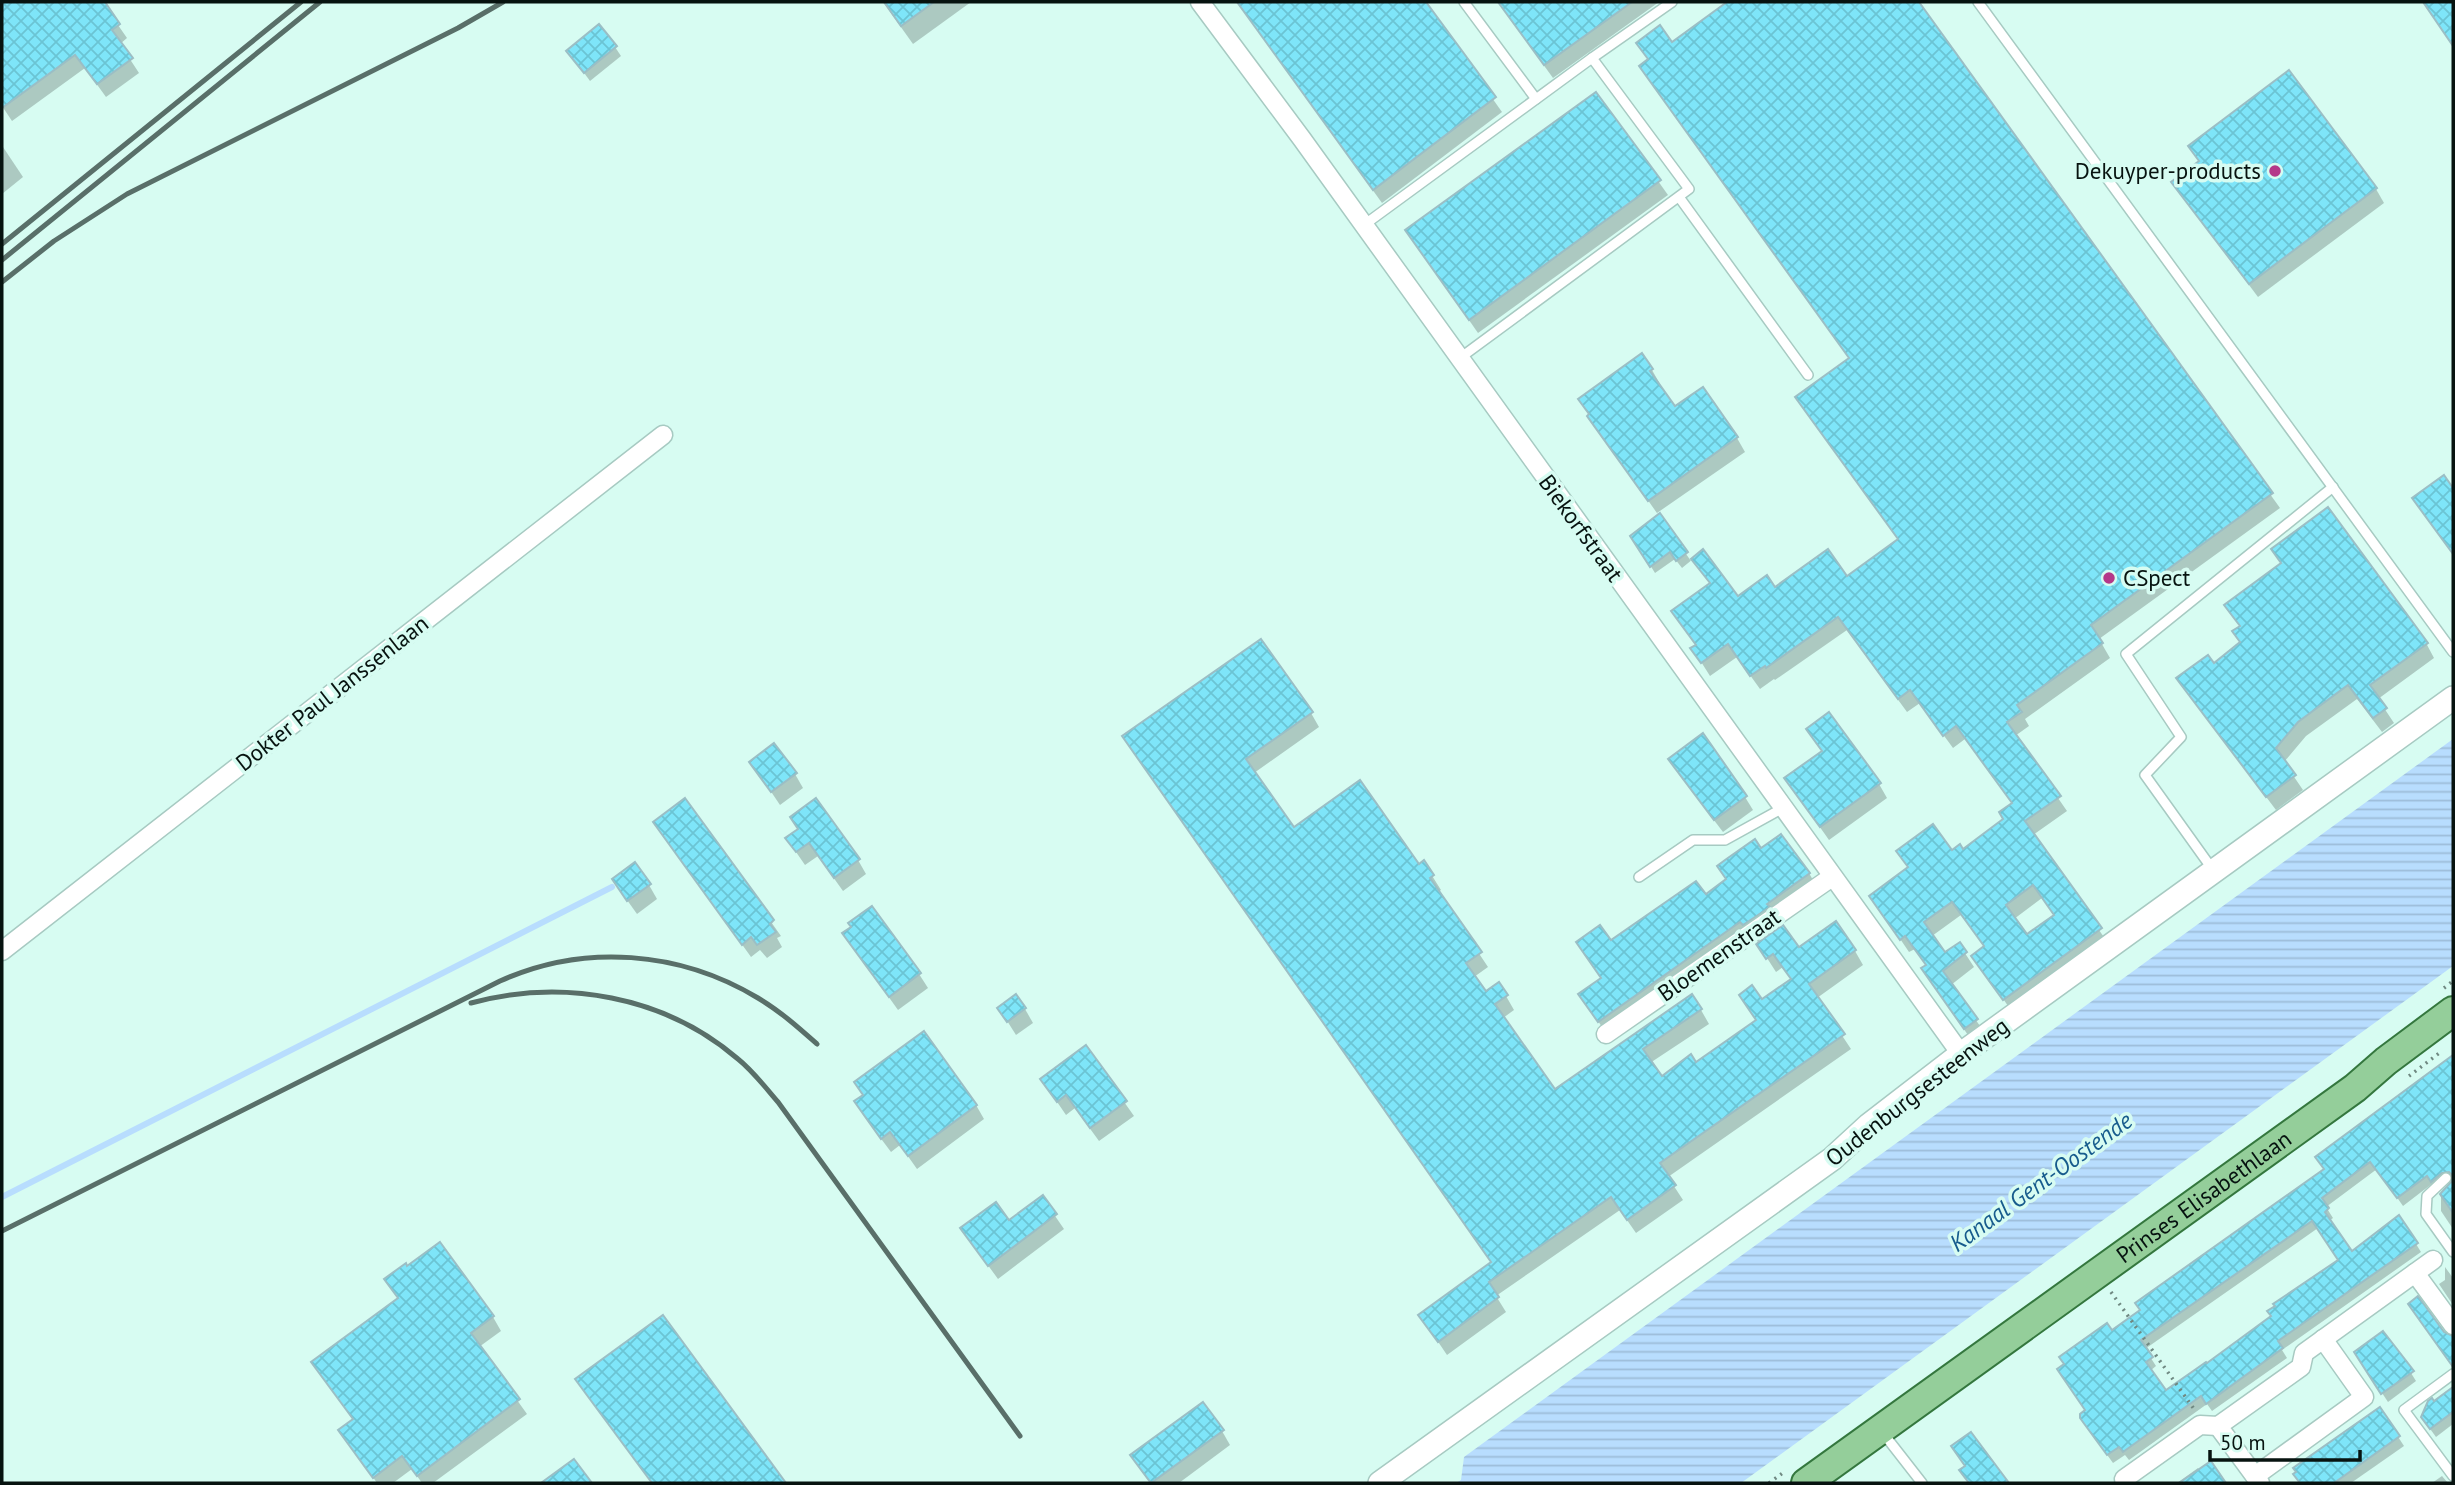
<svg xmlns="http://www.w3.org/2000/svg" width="2455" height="1485" font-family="'PT Sans',sans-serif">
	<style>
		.water { fill: url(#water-rules) }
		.shadow { fill: #0003; fill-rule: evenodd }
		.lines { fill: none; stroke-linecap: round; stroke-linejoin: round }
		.stream { stroke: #b8ddfe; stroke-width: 6 }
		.building { fill: url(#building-cross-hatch); stroke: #9bbec5; stroke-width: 2; fill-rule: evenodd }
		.service-casing { stroke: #a7cac2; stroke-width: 12 }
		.minor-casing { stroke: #a7cac2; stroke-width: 21 }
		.tertiary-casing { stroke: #a7cac2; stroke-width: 26 }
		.primary-casing { stroke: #34773e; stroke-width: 32 }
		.path { stroke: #708982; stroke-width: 3.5; stroke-dasharray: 2 5; stroke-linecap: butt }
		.service { stroke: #fff; stroke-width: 9 }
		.minor { stroke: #fff; stroke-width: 18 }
		.tertiary { stroke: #fff; stroke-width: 23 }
		.primary { stroke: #94ce9a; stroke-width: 28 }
		.rail { stroke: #596f69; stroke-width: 5 }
		.poi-dot { fill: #b43889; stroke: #d7fcf2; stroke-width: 2.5 }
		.labels { text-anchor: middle; stroke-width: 7; stroke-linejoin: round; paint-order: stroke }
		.poi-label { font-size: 23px; fill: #071310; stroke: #d7fcf2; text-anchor: end }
		.street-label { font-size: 23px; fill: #071310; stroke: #d7fcf2 }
		.water-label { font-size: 24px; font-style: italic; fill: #175c8d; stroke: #d7fcf2 }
	</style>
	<defs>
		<pattern id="water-rules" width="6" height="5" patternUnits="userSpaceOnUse" patternTransform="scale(1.75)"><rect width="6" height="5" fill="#b8ddfe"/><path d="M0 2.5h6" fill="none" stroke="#9dbdd9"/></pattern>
		<pattern id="building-cross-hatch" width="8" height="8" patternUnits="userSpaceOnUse" patternTransform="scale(1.75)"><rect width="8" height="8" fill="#7ee5f9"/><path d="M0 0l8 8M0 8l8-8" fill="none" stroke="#6bc4d4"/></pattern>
	</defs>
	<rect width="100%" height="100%" fill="#d7fcf2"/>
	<path class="water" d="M2453 739V966L1741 1483H1456L1461 1480 1464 1457Z"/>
	<g class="shadow">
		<path d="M2 2H102L127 38 120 44 139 73 106 97 85 68 12 121 2 106Z"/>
		<path d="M883 2H971L913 44Z"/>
		<path d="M1237 2H1424L1502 112 1382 203Z"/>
		<path d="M1498 2H1659L1553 78Z"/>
		<path d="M1730 2H1917L2280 508 2099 639 2110 658 2025 719 2029 726 2015 736 2067 811 2033 835 2108 943 2013 1013 1973 956 1985 947 1961 915 1932 936 1945 954 1959 944 1974 967 1951 985 1985 1033 1973 1042 1931 983 1927 966 1915 949 1909 952 1871 896 1909 869 1899 852 1963 851 2005 820 2013 804 1965 739 1953 748 1920 703 1907 712 1847 630 1775 680 1774 679 1760 689 1737 657 1710 676 1693 649 1696 646 1673 612 1710 584 1693 559 1682 568 1675 559 1655 573 1632 536 1659 516 1589 416 1652 370 1660 384 1658 385 1675 408 1737 438 1745 452 1657 513 1691 561 1703 551 1738 598 1847 578 1899 540 1805 411 1850 359 1641 66 1649 61 1638 43 1672 44ZM2042 898 2055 916 2027 937 2014 919Z"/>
		<path d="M615 47 621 56 590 81 568 51Z"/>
		<path d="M1596 94 1668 195 1478 333 1407 231Z"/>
		<path d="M3 147 23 177 2 194V148Z"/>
		<path d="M2200 162 2376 189 2384 203 2258 297 2182 196 2174 182Z"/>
		<path d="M2273 550 2426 643 2434 658 2378 699 2394 723 2382 732 2357 699 2306 736 2284 762 2303 790 2276 810 2187 692 2179 678 2213 665 2241 644V627L2227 605 2282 565Z"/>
		<path d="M1311 713 1319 727 1254 773 1293 829 1419 866 1424 863 1441 890 1438 892 1488 967 1474 977 1486 993 1506 996 1514 1010 1503 1018 1554 1092 1701 1010 1709 1024 1650 1063 1661 1078 1696 1065 1758 1021 1761 1002 1792 980 1783 967 1776 972 1758 944 1799 950 1855 951 1863 965 1817 998 1851 1049 1668 1177 1683 1200 1636 1233 1620 1210 1496 1296 1506 1312 1447 1355 1420 1315 1492 1263 1124 737Z"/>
		<path d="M1808 730 1879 784 1887 798 1829 840 1786 779 1823 753Z"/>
		<path d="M751 762 795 774 803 788 780 805Z"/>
		<path d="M1678 773 1745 797 1753 810 1723 832Z"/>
		<path d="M685 801 781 936 777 938 782 947 767 958 760 950 751 957 655 823Z"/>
		<path d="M799 830 858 860 866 874 843 891 818 856 805 865 796 852 788 838Z"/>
		<path d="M1761 850 1809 873 1814 882 1604 1030 1586 1003 1602 979 1611 942 1705 897Z"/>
		<path d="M649 885 657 899 637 914 622 893Z"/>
		<path d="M853 947 919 974 928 988 898 1010Z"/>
		<path d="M999 1008 1025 1009 1033 1023 1016 1035Z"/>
		<path d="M1086 1048 1134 1116 1099 1141 1075 1108 1066 1115 1051 1093Z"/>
		<path d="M2453 1058V1180H2449L2438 1190 2433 1183 2403 1206 2377 1169 2326 1207 2333 1218 2329 1221 2351 1254 2416 1244 2421 1252 2282 1350 2287 1358 2212 1411 2207 1404 2129 1460 2125 1455 2113 1463 2087 1427V1411L2111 1333 2325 1170 2317 1158ZM2318 1228 2340 1261 2273 1316 2166 1393 2150 1371 2156 1366 2145 1349Z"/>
		<path d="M976 1105 984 1119 917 1169 900 1145 891 1152 864 1116Z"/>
		<path d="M2453 1182V1229L2441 1211V1195Z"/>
		<path d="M1042 1197 1064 1229 998 1279 971 1242 1009 1222Z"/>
		<path d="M2445 1267 2453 1278V1305L2439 1284 2445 1280Z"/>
		<path d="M386 1279 493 1317 501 1331 479 1347 527 1414 433 1483H422L412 1469 393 1483H377L340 1430 353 1420 313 1362 398 1299Z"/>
		<path d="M662 1318 783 1483H652L586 1393Z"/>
		<path d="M2361 1361 2411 1373 2416 1381 2388 1402Z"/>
		<path d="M2453 1389V1424L2436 1437 2428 1426 2434 1403Z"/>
		<path d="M2380 1409 2404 1446 2351 1483H2301L2296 1474Z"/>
		<path d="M1222 1431 1230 1445 1179 1483H1151L1132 1455Z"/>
		<path d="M2212 1466 2223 1483H2177L2198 1468 2200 1471Z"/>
		<path d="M2442 1476 2448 1483H2432Z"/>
	</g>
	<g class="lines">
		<path class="stream" d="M2 1197 612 887"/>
	</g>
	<g class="building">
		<path d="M2 2H105L120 24 112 30 133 58 97 84 75 55 2 108Z"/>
		<path d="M884 2H934L901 26Z"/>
		<path d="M1237 2H1426L1496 97 1373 190Z"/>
		<path d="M1498 2H1632L1544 65Z"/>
		<path d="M1727 2H1919L2273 493 2091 625 2103 643 2017 705 2022 712 2007 722 2061 796 2025 821 2102 928 2003 1000 1971 956 1984 946 1952 902 1924 922 1945 952 1960 942 1967 952 1943 971 1978 1019 1964 1029 1921 968 1926 965 1905 936 1900 940 1869 896 1908 867 1896 851 1933 824 1952 850 1960 844 1963 849 2003 819 1999 812 2012 803 1956 726 1943 736 1910 690 1898 699 1838 617 1766 668 1765 666 1750 676 1728 644 1701 663 1690 648 1696 645 1671 611 1710 583 1691 559 1703 549 1738 596 1767 575 1775 587 1828 549 1847 576 1898 539 1795 397 1849 358 1639 66 1648 59 1636 43 1660 25 1672 42ZM2033 885 2054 915 2027 934 2006 905Z"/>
		<path d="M2423 2H2453V46Z"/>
		<path d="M599 24 617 46 584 73 566 51Z"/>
		<path d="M2289 70 2377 188 2249 284 2171 182 2199 161 2188 146Z"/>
		<path d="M1596 92 1661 180 1469 320 1405 230Z"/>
		<path d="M1642 353 1653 369 1650 371 1675 406 1703 387 1738 437 1648 501 1587 416 1589 414 1578 399Z"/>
		<path d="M2444 475 2453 488V554L2412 498Z"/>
		<path d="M2328 507 2428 643 2370 685 2387 708 2373 718 2348 685 2298 722 2276 748 2296 775 2266 797 2176 678 2208 655 2214 663 2240 642 2232 631 2240 626 2224 605 2281 563 2271 549Z"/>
		<path d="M1660 513 1688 552 1676 561 1670 552 1650 567 1630 536Z"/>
		<path d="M1261 639 1313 712 1246 759 1294 827 1360 780 1419 864 1424 860 1434 875 1430 878 1482 952 1466 963 1486 991 1499 982 1508 995 1495 1004 1555 1089 1692 994 1702 1009 1643 1049 1662 1076 1691 1054 1696 1062 1756 1020 1739 995 1752 985 1762 999 1791 979 1773 954 1766 959 1756 944 1783 925 1799 947 1836 921 1856 950 1809 984 1845 1034 1660 1163 1676 1185 1627 1220 1611 1197 1489 1282 1499 1297 1438 1342 1418 1315 1491 1262 1122 736Z"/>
		<path d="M1829 712 1881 783 1820 827 1784 778 1822 751 1806 729Z"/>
		<path d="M1703 733 1747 796 1714 820 1668 759Z"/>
		<path d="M774 743 797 773 771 792 749 762Z"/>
		<path d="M685 798 774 920 770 924 776 932 757 945 751 937 742 945 653 822Z"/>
		<path d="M816 798 860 859 834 878 809 843 796 852 785 838 798 829 790 817Z"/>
		<path d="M1781 834 1810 873 1767 904 1770 907 1743 925 1740 922 1598 1022 1578 994 1601 978 1576 942 1600 925 1611 940 1696 881 1706 894 1726 879 1717 866 1725 860 1755 839 1761 848Z"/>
		<path d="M635 862 651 884 627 901 612 879Z"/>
		<path d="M872 906 921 973 889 997 842 933 851 927 848 923Z"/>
		<path d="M1016 994 1026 1008 1007 1022 997 1008Z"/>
		<path d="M924 1031 977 1105 908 1156 890 1132 881 1139 854 1101 863 1095 854 1082Z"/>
		<path d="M1086 1045 1127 1101 1090 1128 1066 1095 1057 1102 1040 1079Z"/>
		<path d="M2453 1055V1213L2440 1194 2452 1181 2453 1176 2449 1172 2442 1173 2431 1182 2427 1176 2397 1198 2370 1162 2322 1198 2329 1208 2325 1212 2352 1251 2399 1215 2418 1243 2278 1341 2283 1348 2206 1404 2201 1396 2123 1452 2119 1447 2107 1455 2080 1418V1414L2085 1410 2057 1369 2064 1364 2059 1357 2107 1323 2112 1330 2140 1310 2135 1303 2324 1169 2315 1157ZM2312 1221 2338 1260 2273 1304 2275 1306 2267 1311 2271 1316 2207 1363 2206 1362 2166 1390 2146 1362 2153 1357 2141 1340Z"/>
		<path d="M1043 1195 1057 1214 988 1266 960 1228 996 1202 1009 1220Z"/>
		<path d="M440 1242 494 1316 471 1333 520 1399 417 1476 402 1456 373 1478 338 1430 353 1419 311 1362 398 1298 384 1279 406 1263 407 1266Z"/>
		<path d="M2418 1296 2444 1332 2453 1336V1367L2408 1304Z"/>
		<path d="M663 1315 786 1483H652L575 1379Z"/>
		<path d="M2383 1331 2414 1371 2381 1394 2354 1352Z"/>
		<path d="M2453 1387V1412L2430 1429 2421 1417 2428 1401 2432 1398 2434 1401Z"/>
		<path d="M1203 1402 1224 1430 1151 1483 1130 1455Z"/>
		<path d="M2380 1407 2400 1436 2334 1483H2300L2293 1474 2296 1472 2293 1468Z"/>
		<path d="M1971 1432 2009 1483H1969L1959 1470 1965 1466 1951 1446Z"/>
		<path d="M574 1459 592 1483H541Z"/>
		<path d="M2211 1461 2226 1483H2179Z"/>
	</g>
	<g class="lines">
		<g class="service-casing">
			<g id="service">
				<path d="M1464 2 1536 99"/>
				<path d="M1978 2 2453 652"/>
				<path d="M1679 197 1808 375"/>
				<path d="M1364 225 1592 58"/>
				<path d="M1460 358 1689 189 1592 58 1672 2"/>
				<path d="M2213 870 2145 775 2181 737 2126 654 2333 487"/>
				<path d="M1639 877 1693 840H1725L1783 808"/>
				<path d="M2446 1178 2427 1196 2426 1214 2453 1252"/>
				<path d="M2453 1374 2404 1410 2453 1476"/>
				<path d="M1883 1433 1922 1483"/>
			</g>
		</g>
		<g class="minor-casing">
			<g id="minor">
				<path d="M1200 2 1302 139 1961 1054"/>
				<path d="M2 951 663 435"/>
				<path d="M1606 1034 1832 877"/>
				<path d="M2415 1273 2453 1325"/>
				<path d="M2255 1476 2364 1397 2323 1339"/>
				<path d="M2124 1479 2200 1425 2218 1426"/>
				<path d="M2260 1483 2218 1426 2301 1367 2304 1353 2433 1260"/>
			</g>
		</g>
		<g class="tertiary-casing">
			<path id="tertiary" d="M1380 1483 1832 1159 1869 1125 1961 1054 2453 698"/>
		</g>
		<g class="primary-casing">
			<g id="primary">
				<path id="s1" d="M1806 1483 2355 1088 2386 1061 2453 1011"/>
			</g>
		</g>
		<g class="path">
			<path d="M2444 988 2453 981"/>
			<path d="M2409 1076 2442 1051"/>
			<path d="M2111 1292 2194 1409"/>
			<path d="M1769 1483 1784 1472"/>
		</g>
		<use href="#service" class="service"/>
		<use href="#minor" class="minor"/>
		<use href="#tertiary" class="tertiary"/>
		<use href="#primary" class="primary"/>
		<g class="rail">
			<path d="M2 244 301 2"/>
			<path d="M2 260 320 2"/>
			<path d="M2 282 54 241 127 194 458 28 503 2"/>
			<path d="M471 1003C563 978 665 996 738 1059 753 1071 765 1087 778 1102L1020 1436"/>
			<path d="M2 1231 500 981C584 943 680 951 758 998 780 1011 799 1028 817 1044"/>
		</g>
	</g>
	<g class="poi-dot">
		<circle cx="2275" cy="171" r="7"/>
		<circle cx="2109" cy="578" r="7"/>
	</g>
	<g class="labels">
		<g class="poi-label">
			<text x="2261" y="179">Dekuyper-products</text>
			<text x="2123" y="586" text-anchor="start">CSpect</text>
		</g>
		<g class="street-label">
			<text transform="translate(1581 528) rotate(54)" y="8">Biekorfstraat</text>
			<text transform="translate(332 693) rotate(-38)" y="8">Dokter Paul Janssenlaan</text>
			<text transform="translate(1719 955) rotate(-35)" y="8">Bloemenstraat</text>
			<text transform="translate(1917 1092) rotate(-38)" y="8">Oudenburgsesteenweg</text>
			<text dy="8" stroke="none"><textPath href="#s1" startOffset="490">Prinses Elisabethlaan</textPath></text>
		</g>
		<g class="water-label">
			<text transform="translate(2041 1182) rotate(-36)" y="8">Kanaal Gent-Oostende</text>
		</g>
	</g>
	<rect width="2455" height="1485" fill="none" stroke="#071310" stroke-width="7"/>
	<path d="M2210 1450v10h150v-10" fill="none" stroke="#071310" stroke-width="3.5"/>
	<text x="2220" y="1450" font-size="21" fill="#071310" stroke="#d7fcf2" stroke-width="5" paint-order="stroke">50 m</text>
</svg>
